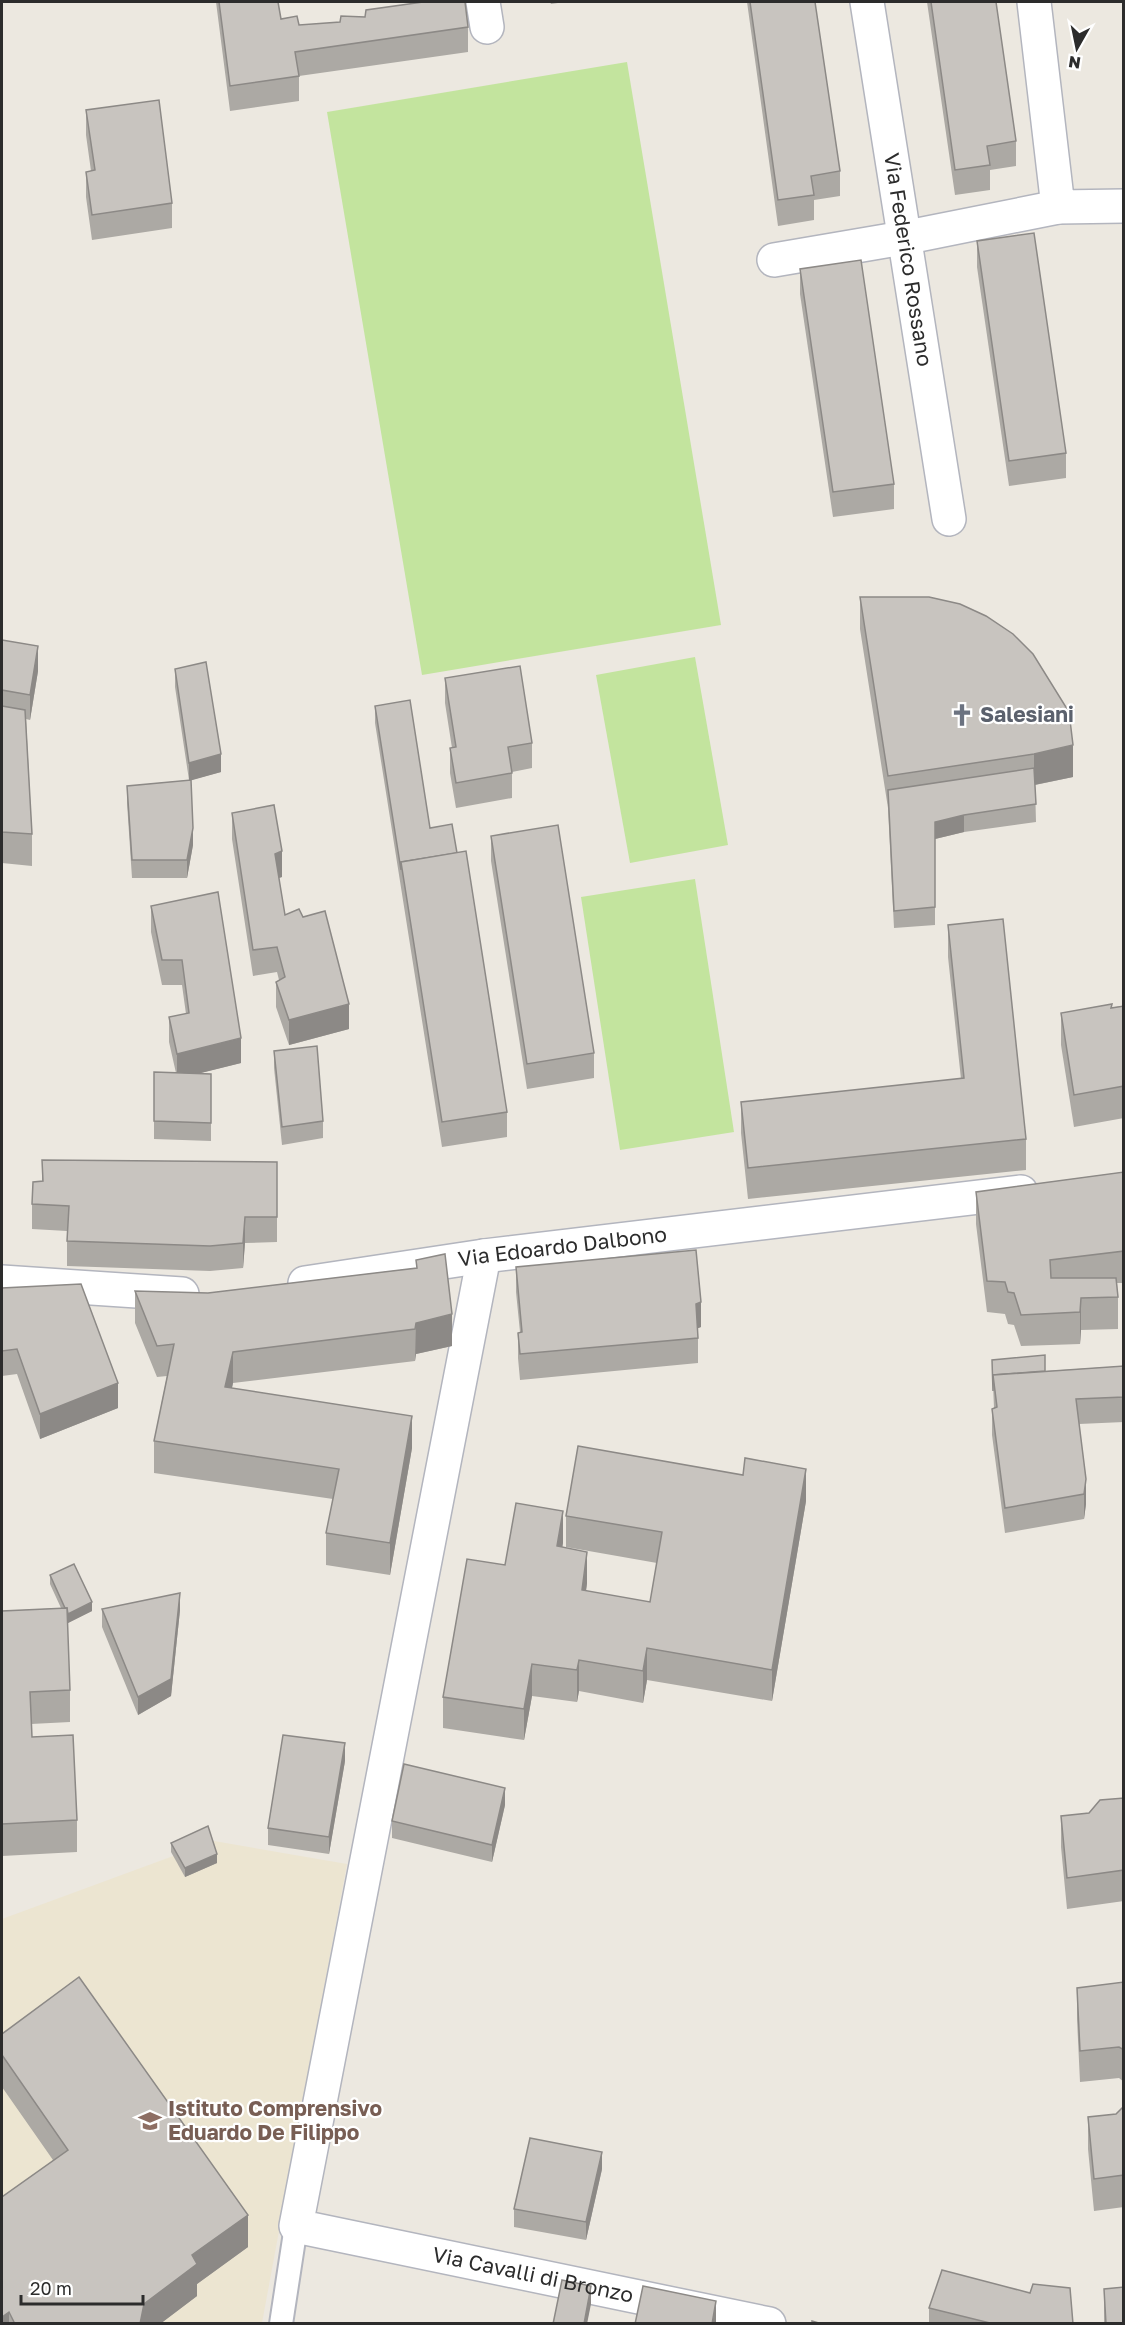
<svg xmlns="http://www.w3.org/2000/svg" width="1125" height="2325" font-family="'Golos Text',sans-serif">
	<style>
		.education { fill: #ece5d1 }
		.pitch { fill: #c3e49e }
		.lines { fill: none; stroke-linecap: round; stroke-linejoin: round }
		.lane-casing { stroke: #b3b5be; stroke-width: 26 }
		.street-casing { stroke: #b3b5be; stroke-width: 36 }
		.lane { stroke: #fff; stroke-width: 22 }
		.street { stroke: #fff; stroke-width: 33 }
		.wall { fill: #aca9a4 }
		.shaded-wall { fill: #8c8986 }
		.building { fill: #c8c4bf; stroke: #8c8986; stroke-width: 1.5 }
		.labels { text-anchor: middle; stroke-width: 4.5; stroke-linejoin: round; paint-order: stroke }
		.street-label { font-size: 21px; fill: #2c2c2c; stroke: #fff }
		.worship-label { font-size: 21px; font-weight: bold; fill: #5b616d; stroke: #fff; text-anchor: start }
		.education-label { font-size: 21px; font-weight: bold; fill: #785e54; stroke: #fff; text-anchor: start }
	</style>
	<rect width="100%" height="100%" fill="#ece8e0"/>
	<path class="education" d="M214 1841 347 1864 262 2323 2 2324V1919Z"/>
	<g class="pitch">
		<path d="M627 62 721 625 422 675 327 112Z"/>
		<path d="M695 657 728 845 630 863 596 675Z"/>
		<path d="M695 879 734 1132 620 1150 581 897Z"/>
	</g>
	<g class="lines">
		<g class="lane-casing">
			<path id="lane" d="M281 2324 296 2226"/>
		</g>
		<g class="street-casing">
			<g id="street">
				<path d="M483 2 487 27"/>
				<path id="s1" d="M867 2 949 519"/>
				<path d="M1034 2 1058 207 1124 206"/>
				<path d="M774 260 903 238 1058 207"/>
				<path id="s2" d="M484 1256 296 2226 769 2324"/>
				<path d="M2 1282 182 1294"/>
				<path id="s3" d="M305 1283 484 1256 1021 1192"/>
			</g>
		</g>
		<use href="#lane" class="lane"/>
		<use href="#street" class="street"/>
	</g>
	<g class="wall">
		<path d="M216 2H278L281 19 299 25 468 27V52L299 76V101L230 111Z"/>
		<path d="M550 2H565L551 4Z"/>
		<path d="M747 2H815L840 171V196L814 200V220L778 226Z"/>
		<path d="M927 2H996L1016 141V166L990 170V190L955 195Z"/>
		<path d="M86 110 172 203V228L92 240 86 197V172L91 171 86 135Z"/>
		<path d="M977 241 1066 453V478L1009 486 977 267Z"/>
		<path d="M800 269 894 484V509L833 517 800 294Z"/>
		<path d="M860 597 1073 777 1035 785 1036 822 964 832 935 839V925L894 928 888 808 860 629Z"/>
		<path d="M2 640 38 671 30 720 26 719 32 834V866L2 863Z"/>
		<path d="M175 669 221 772 191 780 193 845 187 878H132L127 803V786L189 780 175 687Z"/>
		<path d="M445 678 532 743V768L512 772V798L456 808 450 773V748H452L445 703Z"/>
		<path d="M375 706 430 828 457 853 507 1112V1137L442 1147 375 723Z"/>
		<path d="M232 813 282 877 279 878 285 915 349 1029 289 1045 276 1007V982L279 980 277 972 253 976 232 839Z"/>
		<path d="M491 836 594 1053V1078L527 1089 491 861Z"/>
		<path d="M151 906 241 1063 200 1073 211 1074V1141L154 1139V1072L176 1073 169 1042V1017L186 1014 182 985H162L151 932Z"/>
		<path d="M948 925 1026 1139V1170L748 1199 741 1133V1102L961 1079 948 957Z"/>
		<path d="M1124 1006V1118L1074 1127 1061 1045V1013Z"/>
		<path d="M274 1051 323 1121V1138L282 1145 274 1068Z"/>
		<path d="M42 1160 277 1162V1242L245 1243 243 1268 210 1271 67 1266V1231L32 1229V1204L42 1181Z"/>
		<path d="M1124 1172V1283H1117L1118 1297V1329L1081 1330 1080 1344 1021 1346 1014 1325 1008 1324 1005 1314 987 1312 976 1224V1192Z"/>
		<path d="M516 1267 701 1327 698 1328V1363L520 1380 518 1358V1333L520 1332 516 1292Z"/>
		<path d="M416 1268 452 1346 416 1354 415 1361 233 1383 232 1388 412 1448 390 1575 326 1565V1533L333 1499 154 1473V1441L167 1376 157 1377 135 1323V1291L208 1293Z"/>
		<path d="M2 1288 118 1408 40 1439 17 1374 2 1376Z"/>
		<path d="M992 1360 1045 1371 1124 1366V1422L1079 1424 1086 1504 1084 1519 1005 1533 992 1435V1409L994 1408Z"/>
		<path d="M806 1501 772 1701 647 1680 643 1703 579 1691 577 1702 532 1696 524 1740 443 1728V1697L505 1565 563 1543 562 1547 587 1583 586 1591 650 1602 657 1563 566 1547V1516Z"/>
		<path d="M50 1575 92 1611 68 1623 67 1621 70 1690V1722L31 1724 32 1737 77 1820V1852L2 1856V1611L61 1608 50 1584Z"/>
		<path d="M102 1609 180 1610 171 1696 138 1715 102 1627Z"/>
		<path d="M345 1761 329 1854 268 1845V1828Z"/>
		<path d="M1124 1798V1901L1067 1909 1061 1847V1816L1089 1813Z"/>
		<path d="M505 1805 492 1862 392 1838V1821Z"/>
		<path d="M171 1843 217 1863 185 1877 171 1852Z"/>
		<path d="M1124 1982V2082L1119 2078 1080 2082 1077 2019V1988Z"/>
		<path d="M2 2034 248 2247 197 2284V2296L160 2324H2L53 2160 2 2087Z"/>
		<path d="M1124 2106V2207L1094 2211 1088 2149V2117L1116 2114Z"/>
		<path d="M602 2169 586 2240 514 2227V2209Z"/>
		<path d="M1104 2289 1124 2324H1104Z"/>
		<path d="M929 2308 1073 2324H929Z"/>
	</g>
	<g class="shaded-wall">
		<path d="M38 646V671L30 720V695Z"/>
		<path d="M1073 745V777L1034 785V754Z"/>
		<path d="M221 754V772L189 781V763Z"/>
		<path d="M964 815V832L935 839V822Z"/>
		<path d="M193 828V845L187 878V860Z"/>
		<path d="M282 851V877L275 879V854Z"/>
		<path d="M349 1004V1029L289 1045V1020Z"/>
		<path d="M241 1038V1063L177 1079V1054Z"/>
		<path d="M245 1217V1243L243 1268V1243Z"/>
		<path d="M1081 1298V1330L1080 1344V1312Z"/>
		<path d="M701 1302V1327L696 1329V1304Z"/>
		<path d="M452 1314V1346L416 1354 415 1361 416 1323Z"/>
		<path d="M233 1352V1383L225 1418V1387Z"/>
		<path d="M118 1383V1408L40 1439V1414Z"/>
		<path d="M412 1416V1448L390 1575V1543Z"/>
		<path d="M806 1469V1501L772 1701V1670Z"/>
		<path d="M1086 1479V1504L1084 1519V1494Z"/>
		<path d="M563 1511V1543L557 1577V1546Z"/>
		<path d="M587 1552V1583L582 1621V1590Z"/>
		<path d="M180 1593V1610L171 1696 138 1715V1697Z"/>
		<path d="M92 1602V1611L68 1623V1614Z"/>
		<path d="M647 1648V1680L643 1703V1671Z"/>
		<path d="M579 1660V1691L577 1702V1670Z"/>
		<path d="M532 1664V1696L524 1740V1709Z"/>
		<path d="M345 1743V1761L329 1854V1837Z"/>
		<path d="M505 1788V1805L492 1862V1845Z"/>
		<path d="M217 1854V1863L185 1877V1868Z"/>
		<path d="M602 2152V2169L586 2240V2222Z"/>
		<path d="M248 2215V2247L197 2284V2296L160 2324H140L144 2304 192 2255Z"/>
		<path d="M591 2286V2304L587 2324H584Z"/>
		<path d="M716 2301V2324H712Z"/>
		<path d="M9 2312V2324H2V2317Z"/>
	</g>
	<g class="building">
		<path d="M219 2H278L281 19 297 16 299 25 340 22 341 16 365 17 366 10 423 2H465L468 27 295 52 299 76 230 86Z"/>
		<path d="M750 2H815L840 171 811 176 814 195 778 200Z"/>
		<path d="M931 2H996L1016 141 987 146 990 165 955 170Z"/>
		<path d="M159 100 172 203 92 215 86 172 95 170 86 110Z"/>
		<path d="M1034 233 1066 453 1009 461 977 241Z"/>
		<path d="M861 260 894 484 833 492 800 269Z"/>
		<path d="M860 597H929L960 604 986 616 1013 634 1033 654 1069 712 1073 745 1034 754 888 776Z"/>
		<path d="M2 640 38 646 30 695 2 690Z"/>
		<path d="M206 662 221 754 189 763 175 669Z"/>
		<path d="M520 666 532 743 508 747 512 773 456 783 450 748 456 747 445 678Z"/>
		<path d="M410 700 430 828 452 824 457 853 401 862V870L375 706Z"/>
		<path d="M2 706 25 710 32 834 2 832Z"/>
		<path d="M1034 768 1036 804 964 815 935 822V907L894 911 888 790Z"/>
		<path d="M191 780 193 828 187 860H132L127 786Z"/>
		<path d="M274 805 282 851 275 854 285 915 299 909 303 917 325 911 349 1004 289 1020 276 982 285 977 277 947 253 950 232 813Z"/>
		<path d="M558 825 594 1053 527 1064 491 836Z"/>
		<path d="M466 851 507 1112 442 1122 401 862Z"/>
		<path d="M218 892 241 1038 177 1054 169 1017 189 1013 182 960H162L151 906Z"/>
		<path d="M1003 919 1026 1139 748 1168 741 1102 964 1078 948 925Z"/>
		<path d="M1112 1004 1111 1008 1124 1006V1086L1074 1095 1061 1013Z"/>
		<path d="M317 1046 323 1121 282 1127 274 1051Z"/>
		<path d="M154 1072 211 1074V1123L154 1121Z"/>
		<path d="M42 1160 277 1162V1217H245L243 1243 210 1246 67 1241 69 1206 32 1204 33 1182 43 1181Z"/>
		<path d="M1124 1172V1251L1050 1260 1051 1278H1116L1118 1297 1081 1298 1080 1312 1021 1315 1014 1293 1008 1292 1005 1282 987 1281 976 1192Z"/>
		<path d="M696 1250 701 1302 696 1304 698 1338 520 1354 518 1333 522 1332 516 1267Z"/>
		<path d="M445 1254 452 1314 416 1323 415 1329 233 1352 225 1387 412 1416 390 1543 326 1533 339 1469 154 1441 174 1344 157 1346 135 1291 208 1293 417 1268 416 1260Z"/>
		<path d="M81 1284 118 1383 40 1414 17 1349 2 1351V1288Z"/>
		<path d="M1045 1355V1371L993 1375V1391L992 1360Z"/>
		<path d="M1124 1366V1397L1076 1399 1086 1479 1084 1494 1005 1508 992 1409 997 1407 993 1375Z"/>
		<path d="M578 1446 743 1475 745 1458 806 1469 772 1670 647 1648 643 1671 579 1660 577 1670 532 1664 524 1709 443 1697 467 1559 505 1565 516 1503 563 1511 557 1546 587 1552 582 1590 650 1602 662 1532 566 1516Z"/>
		<path d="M74 1564 92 1602 68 1614 67 1608H65L50 1575Z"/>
		<path d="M180 1593 171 1679 138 1697 102 1609Z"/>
		<path d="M67 1608 70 1690 30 1692 32 1737 73 1735 77 1820 2 1824V1611Z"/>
		<path d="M283 1735 345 1743 329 1837 268 1828Z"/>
		<path d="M404 1764 505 1788 492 1845 392 1821Z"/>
		<path d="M1124 1798V1870L1067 1878 1061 1816 1089 1813 1100 1800Z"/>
		<path d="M208 1826 217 1854 185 1868 171 1843Z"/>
		<path d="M79 1977 248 2215 192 2255 197 2264 144 2304 140 2324H15L9 2312 2 2317V2197L68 2150 2 2055V2034Z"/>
		<path d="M1124 1982V2050L1119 2047 1080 2051 1077 1988Z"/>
		<path d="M1124 2106V2175L1094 2179 1088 2117 1116 2114Z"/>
		<path d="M530 2138 602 2152 586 2222 514 2209Z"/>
		<path d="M942 2270 1030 2293 1033 2284 1070 2288 1073 2324H994L929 2308Z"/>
		<path d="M562 2280 591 2286 584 2324H553Z"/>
		<path d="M643 2286 716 2301 712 2324H635Z"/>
		<path d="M1124 2287V2324H1106L1104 2289Z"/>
		<path d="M812 2321 822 2324H812Z"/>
	</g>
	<defs>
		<g id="church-bare" transform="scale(1.8)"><path d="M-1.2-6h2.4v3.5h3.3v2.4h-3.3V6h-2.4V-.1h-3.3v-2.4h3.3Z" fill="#6b7280" stroke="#fff" stroke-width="2.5" paint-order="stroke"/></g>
		<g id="school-bare" transform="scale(1.8)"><path d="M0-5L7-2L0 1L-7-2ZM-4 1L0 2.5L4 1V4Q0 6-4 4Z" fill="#8d6e63" stroke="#fff" stroke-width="2.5" paint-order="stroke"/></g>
	</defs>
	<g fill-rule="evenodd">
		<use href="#church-bare" x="962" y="715"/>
		<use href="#school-bare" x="150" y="2121"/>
	</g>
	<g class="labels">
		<g class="street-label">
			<text dy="7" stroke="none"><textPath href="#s1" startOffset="261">Via Federico Rossano</textPath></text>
			<text dy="7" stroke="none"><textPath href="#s3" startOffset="260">Via Edoardo Dalbono</textPath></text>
			<text dy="7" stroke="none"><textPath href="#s2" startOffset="1230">Via Cavalli di Bronzo</textPath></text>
		</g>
		<g class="worship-label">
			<text x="980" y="722">Salesiani</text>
		</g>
		<g class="education-label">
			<text x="168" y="2116">Istituto Comprensivo<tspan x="168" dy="24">Eduardo De Filippo</tspan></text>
		</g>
	</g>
	<rect width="1125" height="2325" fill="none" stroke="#2c2c2c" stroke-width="6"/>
	<g transform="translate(1077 48) rotate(189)" stroke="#ffffff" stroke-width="4.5" paint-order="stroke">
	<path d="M0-4.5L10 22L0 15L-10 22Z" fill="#2c2c2c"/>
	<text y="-9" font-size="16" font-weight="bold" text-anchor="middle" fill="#2c2c2c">N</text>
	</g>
	<path d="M21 2295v9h122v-9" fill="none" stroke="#2c2c2c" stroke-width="3"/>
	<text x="30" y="2295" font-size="18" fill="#2c2c2c" stroke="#ffffff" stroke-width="4.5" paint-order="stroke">20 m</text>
</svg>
